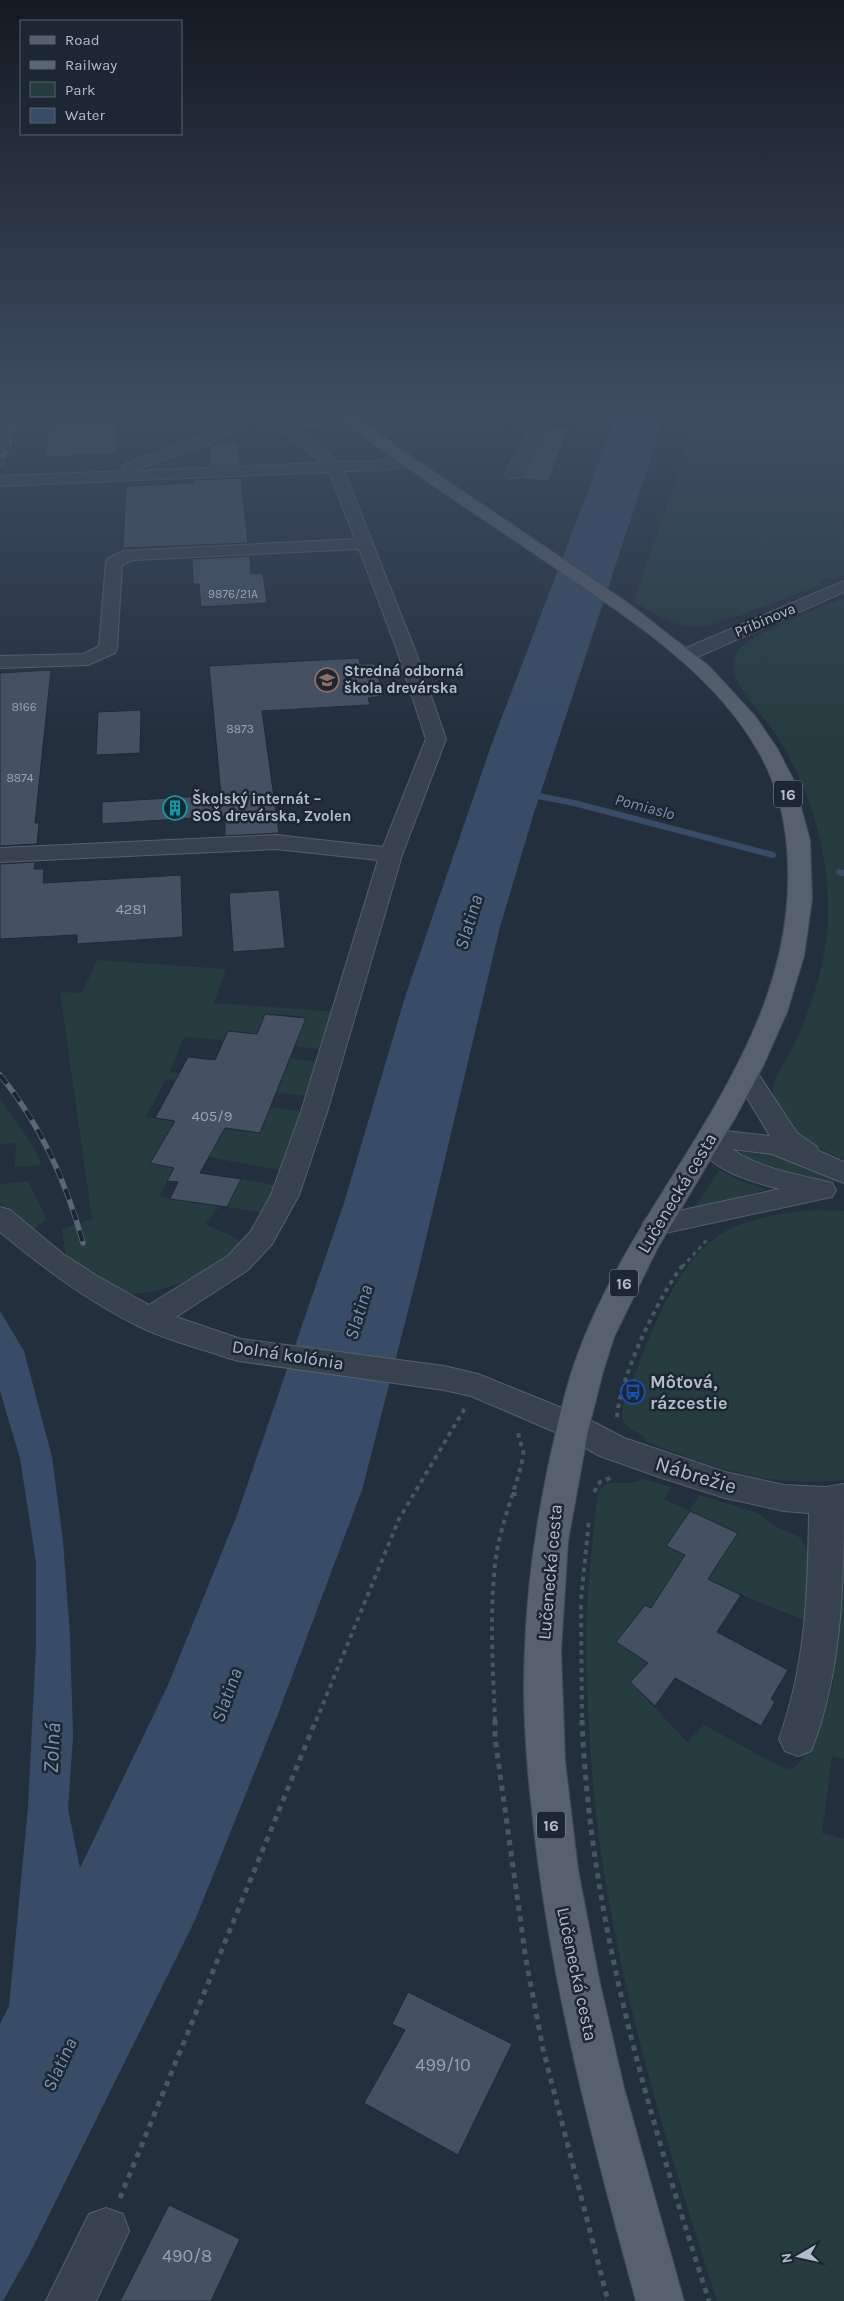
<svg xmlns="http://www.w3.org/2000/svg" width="844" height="2301" font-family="Karla,sans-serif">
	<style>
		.green { fill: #263c3f }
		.water { fill: #394c67 }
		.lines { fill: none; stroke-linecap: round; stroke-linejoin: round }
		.stream { stroke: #394c67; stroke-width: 6 }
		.building { fill: #455162; stroke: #1f2835 }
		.minor-casing { stroke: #565f6c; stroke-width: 2 }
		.major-casing { stroke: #414a57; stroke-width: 2 }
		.path-far2 { stroke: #44595c; stroke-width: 3; stroke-dasharray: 4 4; stroke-linecap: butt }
		.path-far1 { stroke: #44595c; stroke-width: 4; stroke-dasharray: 4.5 4.5; stroke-linecap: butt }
		.path { stroke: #44595c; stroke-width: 5; stroke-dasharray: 5.5 5.5; stroke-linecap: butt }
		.minor { fill: #38414e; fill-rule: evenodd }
		.major { fill: #56606e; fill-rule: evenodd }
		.rail-far1-casing { stroke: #5a6575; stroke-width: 4 }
		.rail-casing { stroke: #5a6575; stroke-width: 5.5 }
		.rail-far1 { stroke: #1d2633; stroke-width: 2.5; stroke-dasharray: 7; stroke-linecap: butt }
		.rail { stroke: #1d2633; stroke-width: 4; stroke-dasharray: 11; stroke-linecap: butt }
		.labels { text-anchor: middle; stroke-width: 5; stroke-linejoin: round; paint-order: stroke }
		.far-number-label { font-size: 12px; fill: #98a1af }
		.far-street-label { font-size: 15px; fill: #b4bcc9; stroke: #1d2633 }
		.far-poi-label { font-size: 15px; font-weight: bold; fill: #b4bcc9; stroke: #1d2633; text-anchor: start }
		.number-label { font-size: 15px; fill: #98a1af }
		.shield { fill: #1d2633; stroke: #878f9c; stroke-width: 1 }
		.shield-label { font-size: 16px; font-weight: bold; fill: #b4bcc9 }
		.far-water-label { font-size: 16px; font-style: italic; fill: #7c92b1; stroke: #1d2633 }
		.street-label { font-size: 18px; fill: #b4bcc9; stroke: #1d2633 }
		.poi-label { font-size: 18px; font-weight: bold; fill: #b4bcc9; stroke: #1d2633; text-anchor: start }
		.near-number-label { font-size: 18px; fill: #98a1af }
		.water-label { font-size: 19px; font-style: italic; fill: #7c92b1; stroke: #1d2633 }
		.near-street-label { font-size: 21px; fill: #b4bcc9; stroke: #1d2633 }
		.near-water-label { font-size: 22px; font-style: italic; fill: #7c92b1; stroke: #1d2633 }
	</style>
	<rect width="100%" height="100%" fill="#242f3e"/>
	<g class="green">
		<path d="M694 412H844V518L841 524 844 529V575L834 579 829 577 819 582 823 584 718 623C686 633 660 620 634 601L680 467Z"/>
		<path d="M844 598V1159C813 1146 801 1142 782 1113 778 1107 773 1100 773 1093 773 1075 789 1057 796 1041 816 997 830 948 828 899 826 839 806 779 772 729 759 710 722 677 737 652 746 635 823 607 844 598Z"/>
		<path d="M97 960 226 969 214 1003 340 1012 323 1050 294 1046 305 1017 283 1015 279 1027 260 1025 257 1034 224 1040 184 1037 170 1072 280 1085 290 1058 318 1062 311 1094 305 1096 166 1079 146 1117 260 1133 271 1107 299 1111 301 1123 285 1171 159 1148 150 1163 174 1168 159 1197 220 1206 205 1224 232 1236 242 1243C216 1271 149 1306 110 1289 94 1282 79 1268 66 1258L62 1229 92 1219 60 992 82 993Z"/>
		<path d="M0 1099 34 1147 41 1165 15 1167 16 1143 0 1144Z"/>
		<path d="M744 1150 767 1152 844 1181V1183C826 1182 749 1168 742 1152Z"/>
		<path d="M719 1170 743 1182 767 1189 693 1210Z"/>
		<path d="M241 1179 279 1186 267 1213 227 1207Z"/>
		<path d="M28 1181C34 1195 41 1205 46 1219L32 1231 0 1204V1184Z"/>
		<path d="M816 1210 844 1211V1480C768 1488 714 1468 645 1441L644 1436C626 1427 618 1423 624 1402L633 1404 638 1384 632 1382C650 1335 676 1262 721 1234 749 1217 783 1213 816 1210Z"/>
		<path d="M641 1479 672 1487 664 1499 689 1511 700 1495 758 1513 773 1525 801 1538 810 1556 805 1620 765 1605 708 1580 738 1533 690 1511 666 1546 684 1555H695L651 1608 645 1605 616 1642 648 1663 631 1682 687 1742 704 1725 781 1767 788 1769 795 1767 802 1760 824 1715 833 1687 844 1518V1759L832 1756 822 1833 844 1839V2301H717C659 2119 601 1936 590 1744 587 1694 585 1644 588 1595 590 1562 594 1529 597 1497 605 1472 625 1490 641 1479Z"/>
	</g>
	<path class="water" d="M618 412H666L533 816 500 927 418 1272 362 1490 278 1714 195 1920 32 2249 3 2301H0V2024L9 2006 28 1808 36 1647V1562L20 1458 0 1391V1311L24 1351 52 1457 63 1541 70 1636 73 1737 68 1809 80 1868 168 1685 237 1515 344 1203 406 994 492 743Z"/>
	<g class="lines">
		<g class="stream">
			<path d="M528 794 574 803 773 855"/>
			<path d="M839 872 844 873"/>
		</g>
	</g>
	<g class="building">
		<path d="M51 412H118L116 454 45 457Z"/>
		<path d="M548 426 569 428 548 481 521 479Z"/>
		<path d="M238 442 240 465 211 466 210 445Z"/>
		<path d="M241 478 248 543 123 548 126 486 194 483 193 480Z"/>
		<path d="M250 556 251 574 263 573 267 603 201 607 199 584H193L192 559Z"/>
		<path d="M359 658 360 664H375L383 696 368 698 370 705 262 711 279 833 225 836V816L102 824V802L221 795 209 666Z"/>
		<path d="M51 670 35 823H39L37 844 0 846V673Z"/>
		<path d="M141 710 140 753 96 755 98 712Z"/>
		<path d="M35 862 34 869H44L43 883 181 875 183 937 77 944V935L0 939V864Z"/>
		<path d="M279 890 285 948 233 952 229 893Z"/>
		<path d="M265 1014 306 1018 260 1133 225 1128 200 1173 241 1179 227 1207 170 1199 178 1182 167 1181 174 1168 150 1163 175 1121 155 1118 188 1057 215 1060 228 1031 257 1034Z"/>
		<path d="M690 1511 738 1533 708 1579 741 1595 717 1632 788 1670 771 1699 775 1702 761 1726 675 1678 655 1706 630 1682 648 1663 616 1642 645 1605 651 1608 685 1555 666 1546Z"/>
		<path d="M408 1992 512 2044 458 2155 364 2103 405 2030 392 2024Z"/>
		<path d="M169 2205 240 2239 211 2301H120Z"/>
	</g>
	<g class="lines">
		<g class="minor-casing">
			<g id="minor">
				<path d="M2 412H16L11 444 5 456 0 457Z"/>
				<path d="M229 412H243L240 428 223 438 133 471 321 463 279 428 274 419 284 412H301L290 420 334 414 339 415 341 418 339 421 296 428 339 462 377 461 408 456 416 461C408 472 358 471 344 471L415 650 446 739 402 855 327 1112 299 1195 272 1244 248 1270 176 1317 241 1339 444 1366 478 1374 584 1417 624 1438 725 1472 784 1485 826 1487 844 1484C844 1571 844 1669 811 1751L798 1756 785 1751 779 1739C806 1664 808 1592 809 1513L784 1511 725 1498 662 1478 600 1456 562 1435 471 1396 444 1390 239 1361 228 1358C199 1348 166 1340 138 1326 88 1301 43 1268 0 1232V1207L10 1210 63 1254 97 1276 149 1305 228 1256 251 1231 271 1195 301 1112 378 860 276 849 0 862V848L276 835 383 847 426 739 397 650 359 549 133 560 122 565 117 649 115 653 88 665 0 668V656L84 654 99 646 106 562 108 558 124 551 355 539 329 472 0 486V476L128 471 122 467 125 464 213 432 228 423Z"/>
				<path d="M363 412H401L394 416 350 422 343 418 345 415Z"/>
				<path d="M527 412H543L550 418 521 475 518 478H508L505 475 535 419Z"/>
				<path d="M844 581V592L693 659 686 661 679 659 677 655 679 651Z"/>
				<path d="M748 1070 757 1072 797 1133 816 1146 819 1151 844 1162V1183L772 1154 732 1149C762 1170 797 1174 832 1183L836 1190 832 1197 822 1199 656 1235 646 1232 642 1225 646 1218 780 1189C748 1181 713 1171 694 1142L698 1136 725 1131 770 1136 735 1078 739 1072Z"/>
				<path d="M106 2208 123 2214 129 2231 96 2301H46L89 2214Z"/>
			</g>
		</g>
		<g class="major-casing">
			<path id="major" d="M336 412H351L396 446 628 603 709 666 755 716 777 748 793 779 810 840 812 899 804 956 787 1012 763 1066 735 1118 657 1249 614 1337 603 1372 588 1431 568 1541 561 1651 565 1761 578 1870 599 1979 624 2088 684 2301H636C592 2140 549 1978 532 1811 526 1758 522 1702 525 1648 528 1561 544 1475 566 1391 616 1205 795 1067 788 865 787 826 778 785 758 751 715 675 637 624 567 576 519 543 470 511 422 478 393 457 361 438 336 412Z"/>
		</g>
		<path class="path-far2" d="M682 1267 708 1239"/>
		<g class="path-far1">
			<path d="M617 1417C620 1377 658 1297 683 1265"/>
			<path d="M594 1492 600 1482 613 1477"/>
			<path d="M512 1494H517"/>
			<path d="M581 1599 589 1520"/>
			<path d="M581 1605 582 1721"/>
			<path d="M316 1721 399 1519 465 1408"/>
			<path d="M495 1721C493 1667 489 1611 496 1557 501 1522 516 1490 523 1457 525 1448 517 1440 519 1431"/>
		</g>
		<g class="path">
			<path d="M495 1720V1738L526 1960 543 2049 608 2301"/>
			<path d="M582 1720C590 1920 648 2112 709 2301"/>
			<path d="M120 2198 316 1720"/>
		</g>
		<use href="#minor" class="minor"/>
		<use href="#major" class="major"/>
		<g class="rail-far1-casing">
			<path id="rail-far1" d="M0 464 10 442 17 412"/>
		</g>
		<g class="rail-casing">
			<path id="rail" d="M0 1075C41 1125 66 1181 83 1243"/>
		</g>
		<use href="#rail-far1" class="rail-far1"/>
		<use href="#rail" class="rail"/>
	</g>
	<linearGradient id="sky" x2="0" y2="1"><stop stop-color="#141a22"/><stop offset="0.56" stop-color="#3f4d63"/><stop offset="1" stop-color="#3f4d63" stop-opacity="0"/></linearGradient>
	<rect width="844" height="734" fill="url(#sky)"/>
	<defs>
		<g id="school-ring" transform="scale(1.25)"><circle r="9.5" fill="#1d2633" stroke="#8d6e63" stroke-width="1.5"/><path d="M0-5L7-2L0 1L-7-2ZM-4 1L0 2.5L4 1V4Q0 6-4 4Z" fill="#8d6e63"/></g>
		<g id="building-ring" transform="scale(1.25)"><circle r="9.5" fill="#1d2633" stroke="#0f9aa8" stroke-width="1.5"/><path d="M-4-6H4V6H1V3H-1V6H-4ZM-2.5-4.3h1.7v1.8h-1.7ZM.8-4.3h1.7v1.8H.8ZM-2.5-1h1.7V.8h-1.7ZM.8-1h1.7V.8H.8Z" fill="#0f9aa8"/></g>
		<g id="bus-ring" transform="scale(1.25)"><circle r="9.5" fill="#1d2633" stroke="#1a4fb4" stroke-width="1.5"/><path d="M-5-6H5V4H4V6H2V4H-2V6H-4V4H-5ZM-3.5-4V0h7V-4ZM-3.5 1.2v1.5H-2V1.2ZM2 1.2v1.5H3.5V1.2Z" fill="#1a4fb4"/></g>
	</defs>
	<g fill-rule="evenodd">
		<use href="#school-ring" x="327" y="680"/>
		<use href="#building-ring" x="175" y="808"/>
		<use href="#bus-ring" x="633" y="1392"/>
	</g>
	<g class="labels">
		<g class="far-number-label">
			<text x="233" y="598">9876/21A</text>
			<text x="24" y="711">8166</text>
			<text x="240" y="733">8873</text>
			<text x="20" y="782">8874</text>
		</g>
		<g class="far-street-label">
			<text transform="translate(765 620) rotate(-23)" y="5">Pribinova</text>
		</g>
		<g class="far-poi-label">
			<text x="344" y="676">Stredná odborná<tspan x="344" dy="17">škola drevárska</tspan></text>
			<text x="192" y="804">Školský internát –<tspan x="192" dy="17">SOŠ drevárska, Zvolen</tspan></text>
		</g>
		<g class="number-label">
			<text x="131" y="914">4281</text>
			<text x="212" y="1121">405/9</text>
		</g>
		<g class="shield">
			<rect x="774" y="780.5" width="28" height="27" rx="4"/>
			<rect x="610" y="1269.5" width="28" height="27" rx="4"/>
			<rect x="537" y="1811.5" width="28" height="27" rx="4"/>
		</g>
		<g class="shield-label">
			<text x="788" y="800">16</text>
			<text x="624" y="1289">16</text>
			<text x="551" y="1831">16</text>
		</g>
		<g class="far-water-label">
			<text transform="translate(645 806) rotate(15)" y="6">Pomiaslo</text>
		</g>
		<g class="street-label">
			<text transform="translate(677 1193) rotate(-59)" y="6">Lučenecká cesta</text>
			<text transform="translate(288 1355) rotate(9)" y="6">Dolná kolónia</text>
			<text transform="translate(550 1572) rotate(-85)" y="6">Lučenecká cesta</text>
			<text transform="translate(577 1974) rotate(78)" y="6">Lučenecká cesta</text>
		</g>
		<g class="poi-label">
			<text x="650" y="1388">Môťová,<tspan x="650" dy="21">rázcestie</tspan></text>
		</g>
		<g class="near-number-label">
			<text x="443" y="2071">499/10</text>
			<text x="187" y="2262">490/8</text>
		</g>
		<g class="water-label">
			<text transform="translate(468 922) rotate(-73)" y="7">Slatina</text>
			<text transform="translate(358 1312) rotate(-73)" y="7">Slatina</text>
			<text transform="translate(226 1695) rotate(-70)" y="7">Slatina</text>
			<text transform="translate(59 2064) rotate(-65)" y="7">Slatina</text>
		</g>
		<g class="near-street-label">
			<text transform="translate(696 1475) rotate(17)" y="7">Nábrežie</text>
		</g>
		<g class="near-water-label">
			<text transform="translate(51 1748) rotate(-87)" y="8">Zolná</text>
		</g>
	</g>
	<rect x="20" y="20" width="162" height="115" fill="#1d2633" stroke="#59626f"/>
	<rect x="30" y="36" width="25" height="8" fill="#56606e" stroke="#59626f"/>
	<text x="65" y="45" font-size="15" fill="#b4bcc9">Road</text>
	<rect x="30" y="61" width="25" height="8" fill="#5a6575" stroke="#59626f"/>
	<text x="65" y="70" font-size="15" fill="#b4bcc9">Railway</text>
	<rect x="30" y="82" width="25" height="15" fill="#263c3f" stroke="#59626f"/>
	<text x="65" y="95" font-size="15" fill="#b4bcc9">Park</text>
	<rect x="30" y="108" width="25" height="15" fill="#394c67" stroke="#59626f"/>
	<text x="65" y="120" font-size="15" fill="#b4bcc9">Water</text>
	<g transform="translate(799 2256) rotate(261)" stroke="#1d2633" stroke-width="4" paint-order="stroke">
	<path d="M0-4L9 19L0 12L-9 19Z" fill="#b4bcc9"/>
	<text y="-8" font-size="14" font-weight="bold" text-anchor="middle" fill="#b4bcc9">N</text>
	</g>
</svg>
